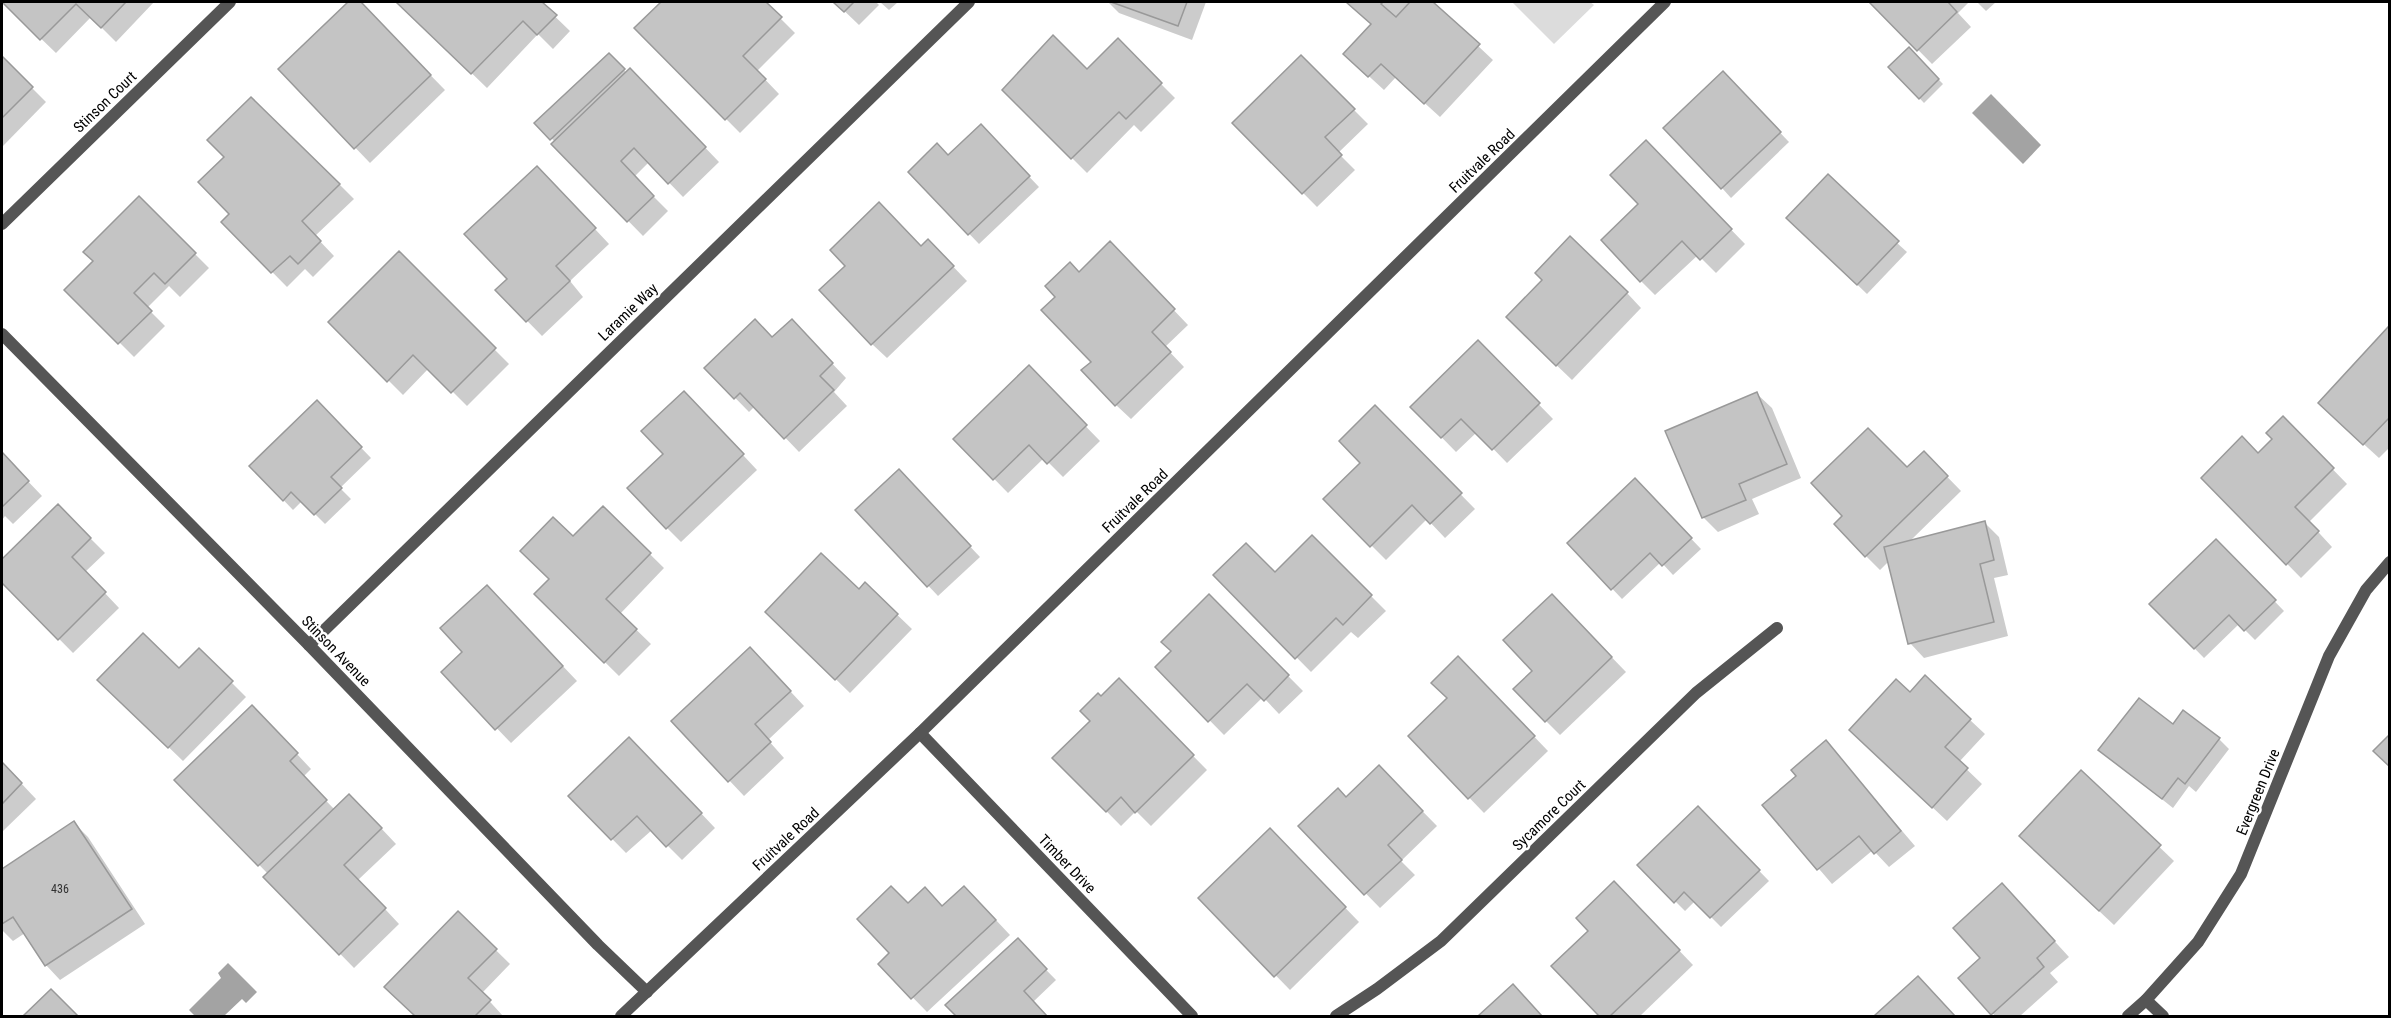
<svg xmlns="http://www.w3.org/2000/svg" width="2391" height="1018" font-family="'Roboto Condensed',sans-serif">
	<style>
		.green { fill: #dcdcdc }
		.water { fill: #a3a3a3 }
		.shadow { fill: #0003 }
		.building { fill: #c4c4c4; stroke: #999; stroke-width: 1.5 }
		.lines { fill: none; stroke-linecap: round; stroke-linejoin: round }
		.minor { stroke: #555; stroke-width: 12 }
		.tertiary { stroke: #555; stroke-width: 12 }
		.labels { text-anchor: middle; stroke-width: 5; stroke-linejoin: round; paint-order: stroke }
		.number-label { font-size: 12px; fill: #313131 }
		.street-label { font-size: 15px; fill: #000; stroke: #fff }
	</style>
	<rect width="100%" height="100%" fill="#fff"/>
	<path class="green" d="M1512 2H1590L1594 5 1554 44Z"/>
	<g class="water">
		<path d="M1991 94 2041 145 2023 164 1972 113Z"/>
		<path d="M228 963 257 992 246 1003 242 999 224 1016H195L189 1010 221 978 218 973Z"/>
	</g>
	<g class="shadow">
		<path d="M3 2H154L116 42 91 17 56 53Z"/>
		<path d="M350 2H359L445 90 370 163 280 69Z"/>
		<path d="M398 2H540L570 31 553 49 538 34 487 88Z"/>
		<path d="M663 2H764L795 33 757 71 779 94 740 133 636 28Z"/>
		<path d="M835 2H876L879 5 859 25Z"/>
		<path d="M880 2H898L889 10Z"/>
		<path d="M1108 2H1206L1192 40 1119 13Z"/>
		<path d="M1347 2H1431L1493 60 1440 117 1396 77 1384 90 1360 68 1372 25Z"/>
		<path d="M1871 2H1969L1958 13 1971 27 1932 64Z"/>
		<path d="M1977 2H1996L1986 11Z"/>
		<path d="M1118 41 1175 98 1141 132 1134 125 1087 173 1004 90 1087 71Z"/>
		<path d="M1909 49 1943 84 1924 103 1890 67Z"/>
		<path d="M609 55 627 73 644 84 719 162 683 197 649 162 634 177 668 211 643 236 553 144 555 142 537 123Z"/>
		<path d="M1301 57 1368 124 1338 153 1355 170 1317 207 1234 123Z"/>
		<path d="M2 58 46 102 2 147Z"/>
		<path d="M1723 73 1789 142 1731 198 1722 188Z"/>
		<path d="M981 126 1039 187 979 244 910 172 948 157Z"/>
		<path d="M291 136 354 199 315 236 334 256 313 277 305 269 287 287 223 222 231 214 226 157Z"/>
		<path d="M1646 142 1745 244 1716 273 1698 255 1655 295 1641 281 1640 204Z"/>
		<path d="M551 182 609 244 570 281 583 297 542 336 497 290 509 280Z"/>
		<path d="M139 198 209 268 180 297 169 286 147 308 165 326 134 357 67 290 95 261Z"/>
		<path d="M1788 218 1897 243 1907 252 1867 294Z"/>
		<path d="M922 248 943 256 967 281 887 358 872 344Z"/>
		<path d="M399 254 509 364 467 406 429 368 403 395 330 322Z"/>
		<path d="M1124 258 1188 325 1165 347 1184 367 1131 419 1116 405 1093 362 1079 273Z"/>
		<path d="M1627 293 1641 308 1572 380 1522 332Z"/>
		<path d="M2389 329 2390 447 2379 458 2334 417Z"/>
		<path d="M806 336 846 378 834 392 847 406 799 452 755 406 749 412 706 368 773 339Z"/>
		<path d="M1478 342 1553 419 1507 463 1477 432 1456 452 1412 407Z"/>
		<path d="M1029 368 1100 441 1063 477 1044 458 1008 493 955 439Z"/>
		<path d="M1757 394 1772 408 1801 478 1752 499 1759 514 1718 532 1703 517Z"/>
		<path d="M317 402 371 458 340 488 351 499 325 524 302 501 293 510 251 466Z"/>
		<path d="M698 407 757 470 681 542 667 528 665 454Z"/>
		<path d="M1375 407 1475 509 1445 538 1427 519 1386 560 1326 500 1362 463Z"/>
		<path d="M2283 418 2347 484 2309 522 2332 547 2301 578 2203 478 2259 455 2274 439Z"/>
		<path d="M1924 453 1961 491 1909 542 1985 523 1999 537 2008 575 1994 578 2008 636 1924 658 1910 643 1889 561 1880 570 1866 556 1907 469Z"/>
		<path d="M2 454 42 496 13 524 5 516 2 520Z"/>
		<path d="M1635 480 1701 549 1673 575 1661 562 1622 599 1569 543Z"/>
		<path d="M908 481 980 557 938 596 857 510Z"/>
		<path d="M58 506 105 553 85 572 119 608 73 653 2 581V561Z"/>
		<path d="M603 508 664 568 620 614 651 644 619 676 536 594 551 580 573 538Z"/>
		<path d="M1312 537 1386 611 1358 638 1351 632 1311 672 1215 575 1275 574Z"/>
		<path d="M2216 541 2284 611 2255 640 2239 624 2204 658 2151 604Z"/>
		<path d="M865 584 912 629 850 693 767 612 859 591Z"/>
		<path d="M1209 596 1303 691 1279 714 1263 697 1224 735 1157 667 1173 651Z"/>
		<path d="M501 601 577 681 511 743 443 672 464 652Z"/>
		<path d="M1567 611 1626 672 1560 735 1546 721 1534 671Z"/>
		<path d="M199 650 246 697 183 761 99 680 179 670Z"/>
		<path d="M764 663 804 706 768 740 784 758 744 796 673 721Z"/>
		<path d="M1473 673 1548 751 1484 813 1410 736Z"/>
		<path d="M1925 678 1985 734 1959 762 1982 784 1947 821 1865 744Z"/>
		<path d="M1119 681 1207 770 1151 826 1136 811 1121 826 1054 758 1092 721 1101 699Z"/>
		<path d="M266 721 311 769 303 777 335 810H364L396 844 358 880 399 924 354 968 265 877 268 874 177 780Z"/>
		<path d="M2174 726 2219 739 2229 749 2196 792 2189 786 2173 808 2100 750Z"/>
		<path d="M1826 742 1915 846 1889 867 1873 850 1832 884 1764 805 1798 777Z"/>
		<path d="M644 753 715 828 682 860 652 830 626 853 570 796Z"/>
		<path d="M2 763 36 799 2 832Z"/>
		<path d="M1379 767 1437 826 1401 861 1415 875 1380 908 1300 826 1347 799Z"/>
		<path d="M2081 772 2174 861 2114 925 2035 851Z"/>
		<path d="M1698 808 1769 881 1721 927 1695 901 1685 911 1639 865Z"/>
		<path d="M74 823 88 837 145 924 60 980 46 965 25 933 13 941 2 930V871Z"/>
		<path d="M1270 830 1359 922 1290 990 1200 898Z"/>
		<path d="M1628 897 1693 965 1640 1016H1601L1553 966Z"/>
		<path d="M2017 900 2069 957 2050 973 2058 982 2020 1016H1995L1960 978 1982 958Z"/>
		<path d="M979 902 1010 935 927 1012 880 964 891 953 909 905 943 907Z"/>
		<path d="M458 913 510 964 482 993 503 1016H416L386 987Z"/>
		<path d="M1017 940 1056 980 1033 1002 1046 1016H958L948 1005Z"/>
		<path d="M1918 978 1954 1016H1876Z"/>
		<path d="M1513 987 1541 1016H1480Z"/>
		<path d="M51 991 76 1016H25Z"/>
	</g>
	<g class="building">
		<path d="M2 2H126L101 28 76 4 40 40Z"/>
		<path d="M348 2H361L431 75 354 149 278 69Z"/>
		<path d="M396 2H542L557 15 537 35 523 21 471 74Z"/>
		<path d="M661 2H766L782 17 743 56 766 79 725 120 634 28Z"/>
		<path d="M833 2H854L844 12Z"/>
		<path d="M1111 2H1187L1178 26Z"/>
		<path d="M1346 2H1383L1381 4 1396 17 1410 2H1433L1480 44 1424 104 1381 64 1368 77 1343 54 1371 24Z"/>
		<path d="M1869 2H1948L1957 12 1917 51Z"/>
		<path d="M1053 35 1087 69 1118 38 1162 83 1126 119 1119 112 1071 159 1002 90Z"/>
		<path d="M1909 47 1939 79 1919 99 1888 67Z"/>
		<path d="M609 53 625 69 550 140 534 123Z"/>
		<path d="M1301 55 1355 109 1325 137 1342 155 1302 194 1232 123Z"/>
		<path d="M2 56 33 87 2 118Z"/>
		<path d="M630 68 706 147 668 184 634 148 621 161 654 196 627 222 551 144Z"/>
		<path d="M1723 71 1781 132 1721 189 1663 128Z"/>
		<path d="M251 97 340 184 302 221 321 241 298 264 290 256 271 273 221 222 229 214 198 182 224 157 207 140Z"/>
		<path d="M981 124 1030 176 968 235 908 172 937 143 948 155Z"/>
		<path d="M1646 140 1732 229 1700 260 1682 241 1640 282 1601 240 1638 204 1610 175Z"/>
		<path d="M537 166 596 228 556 266 570 281 526 322 495 290 507 279 464 234Z"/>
		<path d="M1828 174 1899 241 1857 285 1786 218Z"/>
		<path d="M139 196 196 253 165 284 154 273 134 293 152 311 118 344 64 290 93 261 83 252Z"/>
		<path d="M879 202 921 246 928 239 954 266 871 345 819 290 845 266 830 250Z"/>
		<path d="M1570 236 1628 292 1556 366 1506 317 1542 280 1535 273Z"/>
		<path d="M1110 241 1175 309 1152 332 1171 352 1115 406 1081 370 1091 362 1041 310 1055 297 1045 286 1070 262 1079 272Z"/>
		<path d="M399 251 496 348 451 393 413 355 387 382 328 322Z"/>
		<path d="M755 319 772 337 792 319 833 363 820 376 834 390 784 439 740 393 734 399 704 368Z"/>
		<path d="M2389 326 2390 417 2363 445 2318 403Z"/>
		<path d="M1478 340 1540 403 1492 450 1461 419 1441 438 1410 407Z"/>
		<path d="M1029 365 1087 425 1047 464 1029 445 993 480 953 439Z"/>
		<path d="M684 391 744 454 666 529 627 488 663 454 641 431Z"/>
		<path d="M1757 392 1787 464 1739 484 1746 500 1702 518 1665 431Z"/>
		<path d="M317 400 362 447 331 477 342 488 314 515 291 492 283 501 249 466Z"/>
		<path d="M1375 405 1462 493 1430 524 1412 505 1370 547 1323 499 1360 463 1339 441Z"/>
		<path d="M2283 416 2334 468 2295 507 2319 531 2286 565 2201 478 2242 436 2258 453 2272 439 2266 433Z"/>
		<path d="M1868 428 1907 467 1924 451 1948 476 1865 557 1834 524 1842 516 1811 483Z"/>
		<path d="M2 452 29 481 2 507Z"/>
		<path d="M899 469 971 546 927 587 855 510Z"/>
		<path d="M1635 478 1692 538 1662 566 1650 553 1611 590 1567 543Z"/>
		<path d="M58 504 91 538 72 557 106 592 58 640 2 583V559Z"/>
		<path d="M603 506 651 553 606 599 637 629 604 663 534 594 549 579 520 551 553 517 573 536Z"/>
		<path d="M1985 521 1994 560 1980 564 1994 622 1908 644 1884 547Z"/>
		<path d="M1312 535 1372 595 1343 625 1336 618 1295 659 1213 575 1246 543 1275 572Z"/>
		<path d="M2216 539 2276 600 2244 631 2229 615 2194 649 2149 604Z"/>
		<path d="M821 553 859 589 865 582 898 614 835 680 765 612Z"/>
		<path d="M487 585 563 666 495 730 441 672 462 652 440 628Z"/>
		<path d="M1209 594 1289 675 1264 701 1247 684 1208 722 1155 667 1171 651 1161 642Z"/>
		<path d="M1552 594 1612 657 1545 722 1513 689 1532 671 1503 640Z"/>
		<path d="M143 633 179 668 199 648 233 681 168 748 97 680Z"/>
		<path d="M750 647 791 691 755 724 771 742 728 782 671 721Z"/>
		<path d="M1458 656 1535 736 1468 799 1408 736 1447 698 1431 683Z"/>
		<path d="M1925 675 1971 719 1945 747 1968 768 1932 808 1849 730 1896 679 1910 692Z"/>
		<path d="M1119 678 1194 755 1135 813 1121 797 1106 812 1052 758 1090 721 1080 711 1098 693 1101 696Z"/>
		<path d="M2139 698 2173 724 2183 710 2220 738 2185 784 2178 778 2162 799 2098 750Z"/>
		<path d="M252 705 298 753 290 761 327 800 258 866 174 780Z"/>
		<path d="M2390 734V767L2373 751Z"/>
		<path d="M629 737 702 813 666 847 637 816 611 840 568 796Z"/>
		<path d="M1826 740 1901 831 1874 854 1859 836 1817 870 1762 805 1796 776 1791 770Z"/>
		<path d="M2 762 22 783 2 804Z"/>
		<path d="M1379 765 1423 811 1388 845 1402 860 1364 895 1298 826 1338 788 1346 797Z"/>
		<path d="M2081 770 2161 845 2099 911 2019 836Z"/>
		<path d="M349 794 382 828 344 865 386 908 339 955 263 877Z"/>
		<path d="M1698 806 1760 870 1710 918 1684 892 1674 903 1637 865Z"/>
		<path d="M74 821 132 909 45 966 13 917 2 924V869Z"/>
		<path d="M1270 828 1346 907 1274 977 1198 898Z"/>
		<path d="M1614 881 1680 950 1610 1016H1599L1551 966 1588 931 1576 918Z"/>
		<path d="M2002 883 2055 941 2037 958 2044 967 1991 1015 1958 978 1980 958 1953 928Z"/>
		<path d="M891 886 908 903 925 887 942 906 964 886 996 920 911 999 878 964 889 953 857 919Z"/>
		<path d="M458 911 497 949 468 978 491 1000 475 1016H415L384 987Z"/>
		<path d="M1018 938 1047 969 1024 991 1047 1016H956L945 1005Z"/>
		<path d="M1918 976 1955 1016H1874Z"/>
		<path d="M1513 984 1542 1016H1478Z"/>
		<path d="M51 989 78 1016H23Z"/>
	</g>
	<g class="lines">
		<g class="minor">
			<path d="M2 224 230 2"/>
			<path d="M2 334 309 645 598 945 647 992"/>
			<path d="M309 645 969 2"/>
			<path d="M920 733 1192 1016"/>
			<path d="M2146 1000 2163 1016"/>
			<path d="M1336 1016 1377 989 1441 941 1696 693 1777 628"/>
			<path d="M2128 1016 2146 1000 2198 942 2241 874 2329 656 2366 590 2390 562"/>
		</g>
		<path class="tertiary" d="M621 1016 920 733 1665 2"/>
	</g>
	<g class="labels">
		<g class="number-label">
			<text x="60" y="893">436</text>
		</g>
		<g class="street-label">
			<text transform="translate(105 102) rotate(-44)" y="5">Stinson Court</text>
			<text transform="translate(1482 161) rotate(-44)" y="5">Fruitvale Road</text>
			<text transform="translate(628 312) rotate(-44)" y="5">Laramie Way</text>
			<text transform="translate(1135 501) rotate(-44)" y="5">Fruitvale Road</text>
			<text transform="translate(336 651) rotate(46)" y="5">Stinson Avenue</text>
			<text transform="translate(2258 792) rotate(-68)" y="5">Evergreen Drive</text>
			<text transform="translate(1549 815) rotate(-44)" y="5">Sycamore Court</text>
			<text transform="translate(786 839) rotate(-43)" y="5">Fruitvale Road</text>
			<text transform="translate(1067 864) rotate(46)" y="5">Timber Drive</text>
		</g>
	</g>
	<rect width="2391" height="1018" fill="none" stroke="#000000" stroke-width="6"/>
</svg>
